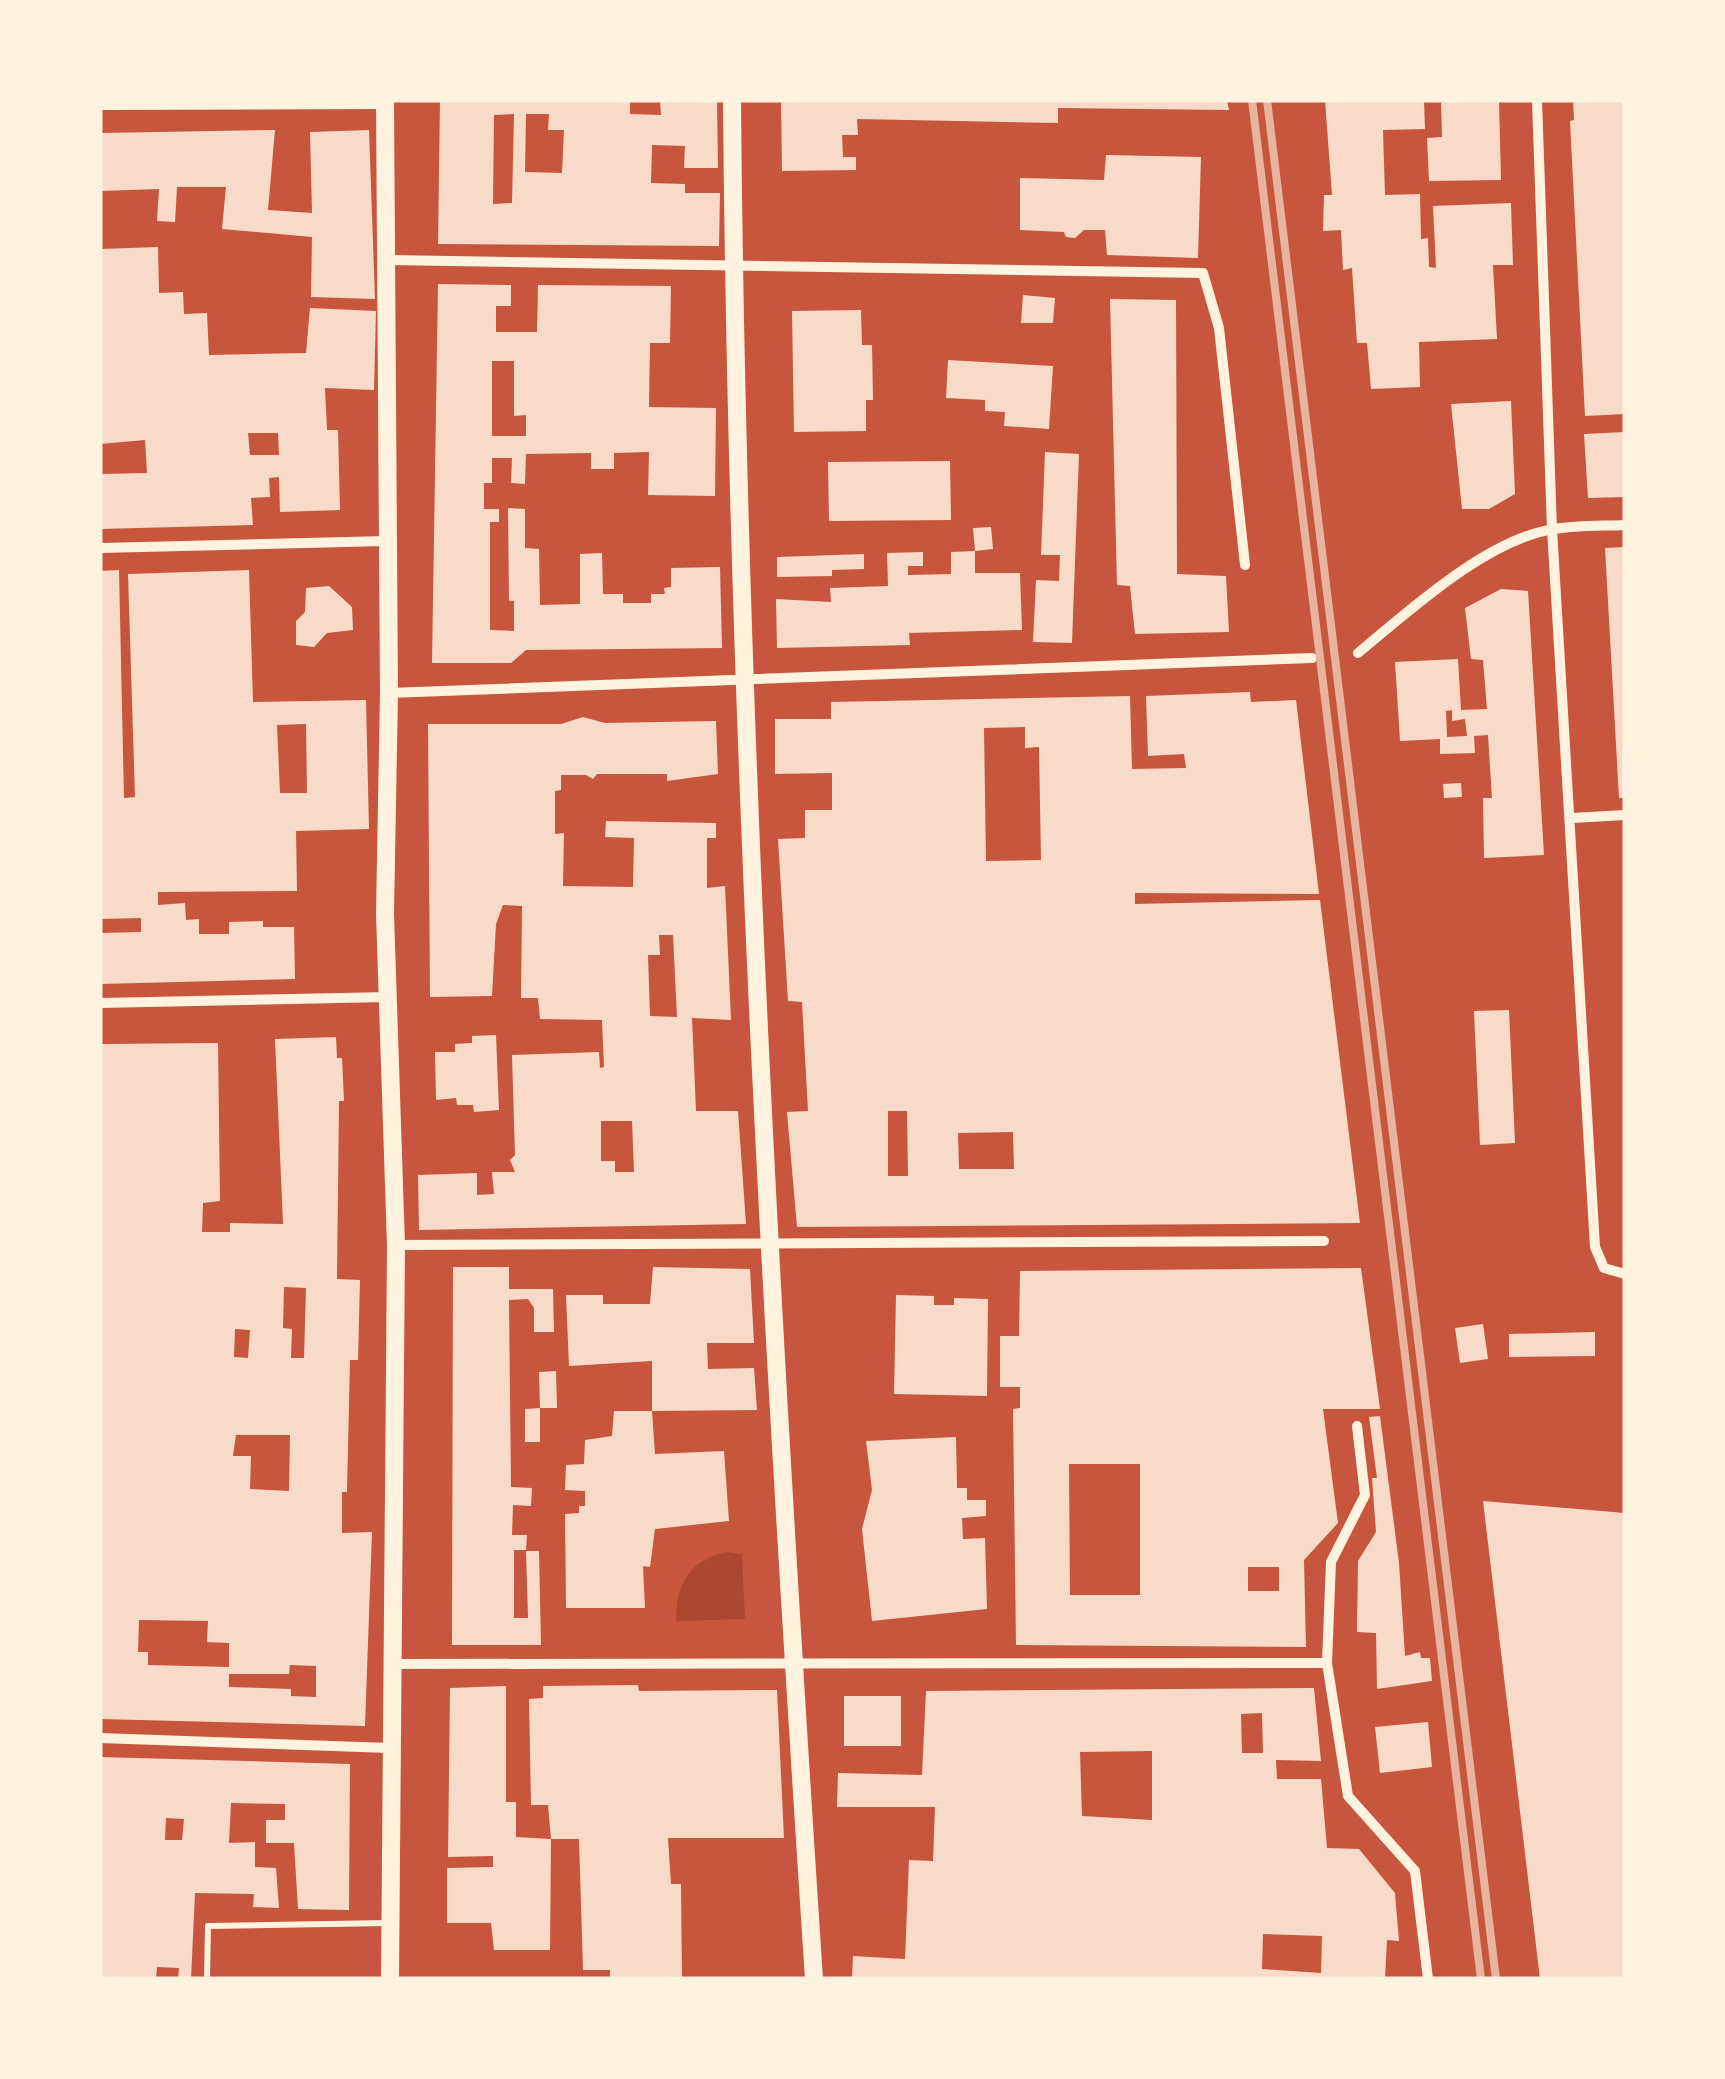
<svg xmlns="http://www.w3.org/2000/svg" width="1725" height="2079" font-family="Poppins,sans-serif">
	<style>
		.green { fill: #ae4732 }
		.building { fill: #f7dbc8; fill-rule: evenodd }
		.lines { fill: none; stroke-linecap: round; stroke-linejoin: round }
		.service { stroke: #fff3e0; stroke-width: 6 }
		.minor { stroke: #fff3e0; stroke-width: 10 }
		.tertiary { stroke: #fff3e0; stroke-width: 18 }
		.rail { stroke: #e9b49f; stroke-width: 8 }
	</style>
	<rect width="100%" height="100%" fill="#c8553d"/>
	<path class="green" d="M727 1552 742 1554 745 1619 676 1621C676 1584 689 1560 727 1552Z"/>
	<g class="building">
		<path d="M440 100H630V114L661 115 660 100H717L718 168H684L685 146 652 145 651 183 685 184V193H720L719 246 438 244ZM514 114 512 203 493 204 494 115ZM526 114H549L548 130H564L562 173 525 172Z"/>
		<path d="M781 100H1227L1229 110 1058 108V123L857 119 858 135H842L843 157H856V170L782 171Z"/>
		<path d="M1325 100H1424L1425 129 1383 130 1385 195 1420 194 1421 239 1428 238 1429 267 1436 268 1433 206 1511 203 1513 265H1493L1497 339 1419 342 1420 387 1371 389 1367 343H1357L1352 268 1343 270 1341 230 1323 231 1324 195H1332Z"/>
		<path d="M1441 100H1499L1501 180 1429 181 1427 138 1442 137Z"/>
		<path d="M1573 100H1625V414L1585 416 1570 121 1574 120Z"/>
		<path d="M275 130 268 210 312 213 310 132 369 130 375 299 311 297 312 237 222 229 226 187H177L175 222 157 221 159 189 100 191V133Z"/>
		<path d="M1106 155 1201 157 1198 258 1107 255 1105 230H1084L1075 238 1066 237 1064 232 1020 230V178L1104 180Z"/>
		<path d="M158 247 159 293 183 292 184 314 207 313 209 355 306 353 310 308 376 311 374 390 325 388 327 430H338L340 510 280 512 279 477 269 478 270 497 251 498 253 525 100 529V474L147 473 145 440 100 444V249ZM248 433H278L279 455H250Z"/>
		<path d="M438 284 511 285V306H496V332H537L538 285 671 286 670 343H650L649 407 716 408 715 496 648 495 649 452 614 453V469H591V453L526 454 525 484 511 483 512 458H492V483H484V509H499V522H490V630L514 631V601H509L508 508 525 509V548L539 549 540 605 580 604V554L602 553 603 594H623V603H651V594H665L664 588 671 587V568L720 567 722 648 526 650 511 663H432ZM492 361H514V416L526 415V436H492Z"/>
		<path d="M1023 295 1055 298 1053 323H1021Z"/>
		<path d="M1110 299 1176 300 1177 574 1226 576 1229 632 1135 634 1130 586 1117 585Z"/>
		<path d="M861 310 862 345H872L873 400H866V431L794 432 792 311Z"/>
		<path d="M948 360 1053 366 1049 429 1004 426 1005 412 985 411V400L946 398Z"/>
		<path d="M1511 401 1515 494 1489 509H1462L1451 404Z"/>
		<path d="M1625 432V497L1588 498 1584 434Z"/>
		<path d="M1045 452 1079 454 1072 643 1033 642 1036 580 1059 581 1060 555H1041Z"/>
		<path d="M950 461 951 520 829 521 828 462Z"/>
		<path d="M991 527 993 549 975 551 973 528Z"/>
		<path d="M1625 547V798H1619L1605 548Z"/>
		<path d="M975 551V573H1020L1022 630 909 633 910 645 777 648 776 599 831 602 830 588 888 586 887 553 923 552V566H908V575L951 574V552Z"/>
		<path d="M864 554V569L832 570V576L777 577V557Z"/>
		<path d="M119 570 124 798 135 797 128 574 249 570 253 702 366 700 369 829 296 831 297 891 158 892V905L185 903 186 920 199 919V934H229V922L263 921V927H294L295 979 100 984V933L141 932V918L100 919V571ZM306 724 307 793H280L277 725Z"/>
		<path d="M329 586 352 607 353 630 327 633 314 647 296 645V621L305 612 306 588Z"/>
		<path d="M1501 589 1528 591 1544 855 1484 858 1483 798H1492L1488 735 1474 736 1475 753 1440 754V739L1400 741 1395 662 1458 659 1461 710 1487 709 1483 660 1471 659 1465 608ZM1452 710V721L1465 719 1467 736 1447 737 1446 711Z"/>
		<path d="M1250 692 1251 702 1296 700 1319 894 1135 893V904L1320 900 1360 1223 797 1227 787 1112 808 1111 802 1002 788 1001 778 839 805 838V810H832V773L775 774V719H831V702L1130 696 1132 769 1186 768 1184 754 1148 756 1146 696ZM1025 727V748L1039 747 1041 860 986 861 984 728ZM888 1111H907L908 1176H888ZM1013 1132 1014 1169H959L958 1133Z"/>
		<path d="M583 717 605 723 716 721 718 774 667 781V774H597L593 779 586 775H561V790L555 791V834L564 833 563 886 633 887 634 838 605 837 606 821 716 823V838H707V888L725 886 731 1020 692 1018 696 1111H738L746 1224 419 1230 418 1175 477 1173V1195L494 1194 492 1172H515L510 1160 515 1155 512 1055 599 1052 600 1068 604 1067 602 1020 540 1019 538 998H521L522 906 503 905 496 924 492 996 430 997 428 724H561ZM659 935H673L677 1017 650 1016 648 955H660ZM601 1121H632L634 1172H615V1161H601Z"/>
		<path d="M1461 783 1462 797 1444 798 1443 784Z"/>
		<path d="M1509 1010 1515 1143 1480 1145 1474 1011Z"/>
		<path d="M496 1035 499 1110 474 1112 473 1105H457L456 1098 436 1100 435 1052H455V1044L472 1043V1036Z"/>
		<path d="M336 1037 337 1058H342L344 1101H339L337 1279 360 1280 358 1360H350L347 1492H342V1533L372 1532 365 1726 100 1719V1044L218 1043 220 1201 203 1203 202 1232H230V1223L283 1224 275 1039ZM284 1287 306 1288 304 1358H291L292 1329 283 1328ZM235 1329 250 1330 248 1358 234 1357ZM236 1435H290L289 1491 250 1489 251 1456H233ZM139 1620 208 1621 207 1642 229 1643V1667L148 1665V1652H138ZM290 1665 316 1666V1697L291 1696V1689L229 1687V1674H289Z"/>
		<path d="M453 1267H509V1289H553L554 1332H534V1308L528 1299 509 1300 511 1487 532 1488 531 1506 513 1505 512 1535H527L526 1550H514V1618H528L526 1551H539L541 1645H452Z"/>
		<path d="M653 1267 750 1269 754 1343H707L708 1369 754 1368 757 1410 652 1411V1361L569 1366 566 1295H603V1304H650Z"/>
		<path d="M1361 1268 1380 1409H1323L1338 1523 1304 1560 1306 1647 1016 1645 1013 1409 1020 1408V1387H1000V1336H1019L1020 1271ZM1069 1464H1140V1595H1070ZM1248 1567H1279V1591H1248Z"/>
		<path d="M896 1295 934 1296V1305H954V1298L988 1299 987 1396 894 1394Z"/>
		<path d="M1483 1324 1488 1359 1460 1363 1455 1328Z"/>
		<path d="M1595 1332V1356L1509 1357V1334Z"/>
		<path d="M556 1371 557 1408H540L539 1372Z"/>
		<path d="M540 1408V1442H525V1409Z"/>
		<path d="M614 1411H652L655 1454 724 1451 729 1521 655 1529 650 1567 643 1566 645 1608H566L565 1514 579 1513V1506H585V1491L565 1490 566 1465 584 1464 585 1440 612 1436Z"/>
		<path d="M1380 1416 1399 1563 1405 1656 1420 1652 1421 1658H1430L1432 1681 1377 1689 1376 1633 1357 1632 1358 1561 1376 1532 1372 1478H1377L1369 1417Z"/>
		<path d="M956 1437 957 1488H967V1500H986V1516L962 1518 963 1539 985 1538 987 1609 872 1621 862 1529 872 1490 866 1441Z"/>
		<path d="M1483 1501 1625 1513V1979H1540Z"/>
		<path d="M638 1685 639 1691 777 1690 784 1838H668L671 1884H681L682 1979H610V1970H583L579 1839H551L550 1950H494L491 1923H447V1868L493 1867V1856L448 1857 450 1688 506 1686V1802H516V1837L551 1839 548 1805H531L529 1699 543 1698V1686Z"/>
		<path d="M1314 1688 1321 1761 1276 1760 1277 1779H1321L1327 1848 1359 1849 1395 1893 1399 1941 1387 1940 1385 1979H852L853 1956 905 1959 909 1860 933 1861 935 1807H837L838 1773 922 1775 926 1691ZM1262 1713 1263 1753H1242L1241 1714ZM1152 1751V1820L1082 1816 1080 1752ZM1263 1934 1322 1936 1321 1973 1262 1969Z"/>
		<rect x="844" y="1696" width="57" height="50"/>
		<path d="M1428 1722 1432 1767 1380 1773 1375 1727Z"/>
		<path d="M100 1757 350 1764 349 1910 298 1909 294 1843H266V1820H285V1804L231 1803 229 1843 255 1842V1867L276 1868 279 1908 253 1907 254 1894 195 1893 191 1979H178L179 1968 157 1967 156 1979H100ZM166 1818 184 1819 182 1840H165Z"/>
	</g>
	<g class="lines">
		<path class="service" d="M207 1979 208 1926 389 1923"/>
		<g class="minor">
			<path d="M1537 100 1552 529 1595 1247 1604 1268 1625 1274"/>
			<path d="M100 105 385 104"/>
			<path d="M389 260 1203 273 1219 328 1245 565"/>
			<path d="M100 548 387 541"/>
			<path d="M1358 653C1409 611 1488 538 1555 529 1577 525 1602 526 1625 525"/>
			<path d="M389 693 1312 658"/>
			<path d="M1572 818 1625 815"/>
			<path d="M100 1003 389 997"/>
			<path d="M396 1245 1324 1241"/>
			<path d="M1327 1663 1331 1562 1365 1495 1357 1426"/>
			<path d="M392 1664 1327 1663 1348 1796 1415 1871 1428 1979"/>
			<path d="M100 1738 389 1748"/>
		</g>
		<g class="tertiary">
			<path d="M385 100 389 693 385 914 396 1245 390 1979"/>
			<path d="M732 100C737 727 773 1353 814 1979"/>
		</g>
		<g class="rail">
			<path d="M1252 100 1481 1979"/>
			<path d="M1267 100 1496 1979"/>
		</g>
	</g>
	<rect width="1725" height="2079" fill="none" stroke="#fff3e0" stroke-width="205"/>
</svg>
